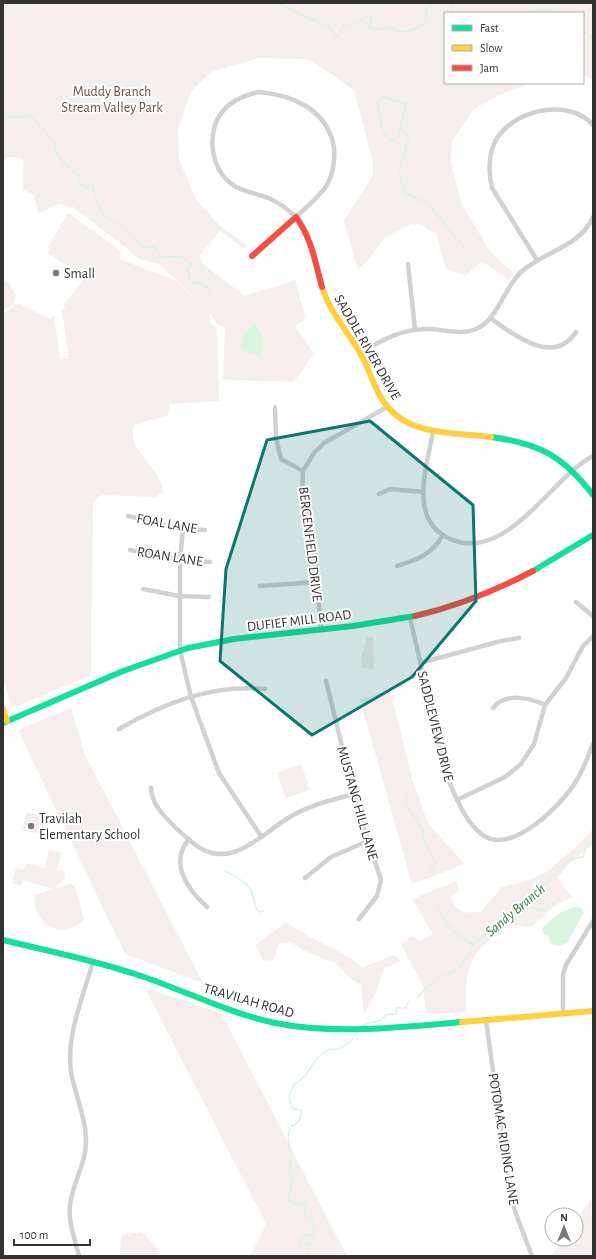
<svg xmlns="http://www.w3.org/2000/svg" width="596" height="1259" font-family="'Alegreya Sans',sans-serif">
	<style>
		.green { fill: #f5eeec }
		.water { fill: #dbf4e0 }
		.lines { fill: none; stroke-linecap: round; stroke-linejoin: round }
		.stream { stroke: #dbf4e0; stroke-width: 1.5 }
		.street { stroke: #d1d1d1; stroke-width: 4.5 }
		.fast { stroke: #16e098; stroke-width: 6 }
		.slow { stroke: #ffcf43; stroke-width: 6 }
		.jam { stroke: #f24e42; stroke-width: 6 }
		.marked { fill: #0f766e; fill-opacity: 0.2; stroke: #0f766e; stroke-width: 3; stroke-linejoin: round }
		.poi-dot { fill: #7a7a7a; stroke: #fff; stroke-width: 1.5 }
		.labels { text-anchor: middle; stroke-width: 4; stroke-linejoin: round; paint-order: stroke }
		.park-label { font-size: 14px; fill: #704d3c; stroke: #fff }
		.poi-label { font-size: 14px; fill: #323232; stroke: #fff; text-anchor: start }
		.street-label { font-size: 14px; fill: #323232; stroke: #fff }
		.water-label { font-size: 15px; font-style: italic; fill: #358542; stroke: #fff }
	</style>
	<rect width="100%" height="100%" fill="#fff"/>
	<g class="green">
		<path d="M3 3H593V79L583 76V13H445V83H531L501 94 474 109 452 141 451 163 462 205 487 246V249L514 273 509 280 482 261 465 276 446 268 436 234 422 225 411 224 385 237 371 257 358 270 344 221 372 177 373 162 354 90 313 62 302 59 259 58 214 71 207 76 191 91 178 128 179 159 196 200 222 228 247 245 244 248 220 231 199 256 204 265 245 296 295 280 306 318 295 326 314 353 294 382 223 380 225 327 218 325 210 313 209 322 217 328 219 401 170 404 168 416 135 424C125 445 152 463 160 480 162 484 162 489 163 492L155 497 104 495 99 496 93 503 91 675 17 706 11 705 3 676V314L18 303 49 319H51L54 315 60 359H69L62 311 65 309 64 304 86 278 48 253 50 249 48 247 68 213 121 251 120 259 176 281 209 311 159 264 139 259 124 246 73 207 59 204 38 213 34 195 23 190V158L9 157 3 161Z"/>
		<path d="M6 280 16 294 14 304 3 311V282Z"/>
		<path d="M367 637H373L374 669 361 668 362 655Z"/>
		<path d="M390 691 412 778 428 824 465 864 412 884 360 699Z"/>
		<path d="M71 708 84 753 203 983 125 954 18 730Z"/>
		<path d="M301 764 310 790 286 798 277 773Z"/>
		<path d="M26 812 41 816 37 833 22 830Z"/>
		<path d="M593 829V844L573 860 557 878 572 897 557 904 531 927 511 924C470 953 465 961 466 1012L434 1014 426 1012 423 985 401 945 412 936 420 941 433 934 412 899 457 881 459 890 450 897C459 914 463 913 481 912L502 887 530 880 546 872 575 848Z"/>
		<path d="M49 849 61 853 57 870 63 871 65 874 64 879 54 889 23 880 21 886 12 883 16 868 24 869 26 863 45 868Z"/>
		<path d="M70 884 75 886 84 919C80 922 76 926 71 928 50 936 31 914 35 895Z"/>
		<path d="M286 922C310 940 339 948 362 967L395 955 400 961 383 969 377 991 364 1014 361 984 352 980 337 964 303 950 290 942 279 943 273 961 263 960 255 945Z"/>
		<path d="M145 988 221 1013 347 1256H250L266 1224Z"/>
		<path d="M591 1199 593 1256H551L563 1239H576V1221Z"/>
		<path d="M142 1232 156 1247 160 1256H120L121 1235Z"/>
	</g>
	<g class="water">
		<path d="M254 323C260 333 268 344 261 356L244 351 241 348 243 335Z"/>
		<path d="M576 907 583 909 584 912 567 943 559 946 551 944 548 935 544 934 542 929C549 920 564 908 576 907Z"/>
	</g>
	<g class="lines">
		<g class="stream">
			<path d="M277 3 329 27 337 37 342 27 358 23 367 15 372 17 371 23 368 27 373 29 389 28 400 32 408 31 415 29 426 23V11L432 3"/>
			<path d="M452 3 451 9 456 13"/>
			<path d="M521 13 546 9 560 13"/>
			<path d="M583 32 593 38"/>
			<path d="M383 97 406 104 398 137 392 141 383 132 377 102Z"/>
			<path d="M3 111 12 118 30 115 55 143 54 149 63 162 79 176V184L88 187 93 185C94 193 96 203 100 209 105 219 116 222 125 228 136 236 137 250 155 247L157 250 152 253 153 258H158L160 253 162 257C173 257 185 253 191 265L187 269 191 282C201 283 207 283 211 294"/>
			<path d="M400 129 409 136 399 173 405 193 428 204 465 249"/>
			<path d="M406 792V804L422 829 424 840 435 862 434 867 429 870"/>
			<path d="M226 871C233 876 245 881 250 888 255 896 252 905 259 912L263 911"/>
			<path d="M521 905 545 911"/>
			<path d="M436 906C447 925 453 933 472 944"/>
			<path d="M417 998 427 987 444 975 459 968 468 956 473 944 491 930 497 921 529 901 549 881 553 875 571 859 583 857 586 846 593 840"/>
			<path d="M363 1025 381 1020 387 1014H397L396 1008H406L409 1001"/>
			<path d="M308 1256 309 1244H300V1241L306 1234 310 1236 314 1234 313 1220 306 1216 304 1213 307 1208 306 1203 299 1204 289 1201C287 1191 295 1185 292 1175L287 1178 285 1176 289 1173 291 1158 288 1137 290 1127C298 1123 302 1120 301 1110L294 1109 290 1102 289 1096 294 1085 305 1076 317 1058 329 1049C340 1052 352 1042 356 1033"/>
			<path d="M584 1256H586"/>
		</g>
		<g class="street">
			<path d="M259 92C294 95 327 110 334 147 335 159 333 173 328 183 321 196 306 207 296 217 287 209 279 202 268 198 258 194 246 192 236 187 215 175 208 148 215 125 222 105 240 96 259 92Z"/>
			<path d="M537 260 492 188C488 171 488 148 500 134 521 108 570 99 593 125"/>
			<path d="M408 264 415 329"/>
			<path d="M490 318C513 334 553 367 576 332"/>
			<path d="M361 353C383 339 403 328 431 329 445 330 462 335 476 329 497 321 505 286 522 271 545 251 580 247 593 217"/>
			<path d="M275 407 276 438 281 459 303 471"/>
			<path d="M433 432C427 466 408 518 448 538 506 566 551 477 593 456"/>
			<path d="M379 494 390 489 423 492"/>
			<path d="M128 516 183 529 205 530"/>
			<path d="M183 529 180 560V650L191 697 219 773 261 836"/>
			<path d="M130 550 180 560 210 562"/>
			<path d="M397 566C419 559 431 555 443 535"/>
			<path d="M260 586 317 582"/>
			<path d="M143 589 179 596 209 597"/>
			<path d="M576 602 593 616"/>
			<path d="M410 618 447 777C456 797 465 823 484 836 513 854 561 805 575 783 583 771 587 758 593 744"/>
			<path d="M321 629 314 551 302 497 303 471 314 453 324 443 387 407"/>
			<path d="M420 663 501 641 519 638"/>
			<path d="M326 681 357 807 381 880 377 896 359 919"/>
			<path d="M493 708C505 692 530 698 545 705"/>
			<path d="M119 729C164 703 212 684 265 689"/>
			<path d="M151 788C152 805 164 816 176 828 184 835 192 844 202 849 233 867 264 833 288 818 309 805 331 800 354 794"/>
			<path d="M457 800 505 777 521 764 534 744 545 705 566 678 583 646 593 636"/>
			<path d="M189 839C169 863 187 889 207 907"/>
			<path d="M305 878 331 857 368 841"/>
			<path d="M563 1014V974L566 965 593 921"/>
			<path d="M486 1020 509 1188 516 1214 532 1256"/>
			<path d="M79 1256C75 1240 68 1222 70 1205 72 1184 87 1162 86 1140 86 1117 75 1095 71 1072 66 1035 83 997 93 962"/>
		</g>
		<g class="fast">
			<path d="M491 437C539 443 563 456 593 495"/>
			<path d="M533 571 593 535"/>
			<path d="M3 723 123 671 188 648 234 639 353 626 415 616"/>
			<path d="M3 940C48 951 94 960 138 975 184 990 228 1013 275 1023 335 1035 402 1027 462 1022"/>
		</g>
		<g class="slow">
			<path d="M322 287C330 313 347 330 360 353 370 369 373 387 384 402 408 437 454 432 491 437"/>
			<path d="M3 709 7 721"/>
			<path d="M462 1022 593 1011"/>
		</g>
		<g class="jam">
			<path d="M252 256 296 217C312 239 315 262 322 287"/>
			<path d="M415 616C457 606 495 591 533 571"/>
		</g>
	</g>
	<path class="marked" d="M370 421 473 505 476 601 412 677 312 735 220 661 226 569 267 440Z"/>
	<g class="poi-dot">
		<circle cx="56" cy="273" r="4"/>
		<circle cx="31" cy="826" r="4"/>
	</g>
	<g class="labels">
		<g class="park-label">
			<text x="112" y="96">Muddy Branch<tspan x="112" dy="16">Stream Valley Park</tspan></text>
		</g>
		<g class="poi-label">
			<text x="64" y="278">Small</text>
			<text x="39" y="823">Travilah<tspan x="39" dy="16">Elementary School</tspan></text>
		</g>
		<g class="street-label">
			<text transform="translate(368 347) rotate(60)" y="5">SADDLE RIVER DRIVE</text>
			<text transform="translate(167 523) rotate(10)" y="5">FOAL LANE</text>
			<text transform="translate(311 544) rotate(83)" y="5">BERGENFIELD DRIVE</text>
			<text transform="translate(170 556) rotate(9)" y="5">ROAN LANE</text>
			<text transform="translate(299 620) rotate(-7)" y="5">DUFIEF MILL ROAD</text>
			<text transform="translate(436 726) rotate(76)" y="5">SADDLEVIEW DRIVE</text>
			<text transform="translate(358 803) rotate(74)" y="5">MUSTANG HILL LANE</text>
			<text transform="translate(249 1000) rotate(16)" y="5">TRAVILAH ROAD</text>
			<text transform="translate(504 1139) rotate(81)" y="5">POTOMAC RIDING LANE</text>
		</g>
		<g class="water-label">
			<text transform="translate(515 910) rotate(-40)" y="5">Sandy Branch</text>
		</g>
	</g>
	<rect width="596" height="1259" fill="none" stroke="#323232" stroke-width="8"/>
	<rect x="444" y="12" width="140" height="72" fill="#ffffff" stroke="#adadad"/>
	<rect x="452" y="25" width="20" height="6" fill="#16e098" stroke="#adadad"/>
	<text x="480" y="32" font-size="12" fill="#323232">Fast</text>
	<rect x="452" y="45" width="20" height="6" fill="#ffcf43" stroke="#adadad"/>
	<text x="480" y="52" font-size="12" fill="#323232">Slow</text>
	<rect x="452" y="65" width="20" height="6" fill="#f24e42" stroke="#adadad"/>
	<text x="480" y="72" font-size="12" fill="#323232">Jam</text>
	<g transform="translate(564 1227)"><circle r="19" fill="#ffffff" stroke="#adadad"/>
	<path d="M0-3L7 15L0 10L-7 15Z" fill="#7a7a7a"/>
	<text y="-6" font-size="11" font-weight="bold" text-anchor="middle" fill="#323232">N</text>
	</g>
	<path d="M14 1239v6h76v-6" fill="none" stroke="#323232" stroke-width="2"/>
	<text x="20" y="1239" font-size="12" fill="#323232" stroke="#ffffff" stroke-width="3" paint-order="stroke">100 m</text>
</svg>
